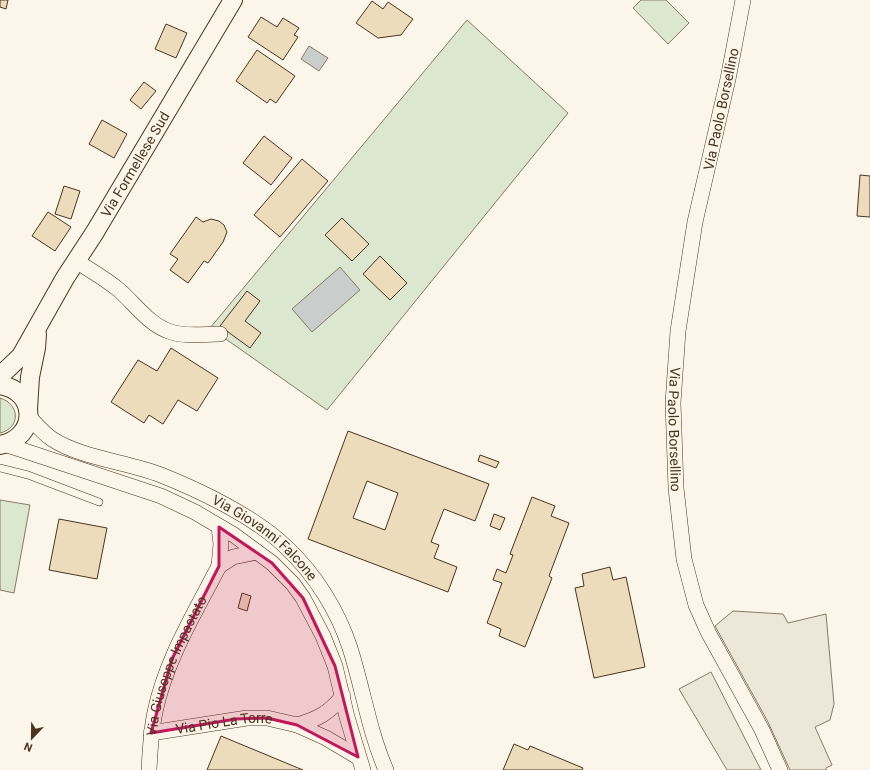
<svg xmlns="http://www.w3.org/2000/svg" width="870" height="770" font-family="Roboto,sans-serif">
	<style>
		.green { fill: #dce7d0; stroke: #887966 }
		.parking { fill: #ede7d9; stroke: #887966 }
		.water { fill: #c9cecd; stroke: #887966 }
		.building { fill: #ecdcbc; stroke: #4a3520; fill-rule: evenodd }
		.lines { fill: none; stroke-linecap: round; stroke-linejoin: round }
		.service-casing { stroke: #4a3520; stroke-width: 8 }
		.minor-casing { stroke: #4a3520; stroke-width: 16 }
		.tertiary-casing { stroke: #4a3520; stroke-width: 20 }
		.service { stroke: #fbf6e9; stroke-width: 7 }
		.minor { stroke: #fbf6e9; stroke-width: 15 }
		.tertiary { stroke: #fbf6e9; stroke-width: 18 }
		.marked { fill: #c2185b; fill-opacity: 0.2; stroke: #c2185b; stroke-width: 3; stroke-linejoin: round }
		.labels { text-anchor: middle; stroke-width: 3; stroke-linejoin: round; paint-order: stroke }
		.street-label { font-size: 14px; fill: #4a3520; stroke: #fbf6e9 }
	</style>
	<rect width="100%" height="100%" fill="#fbf6e9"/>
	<g class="green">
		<path d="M641 0H666L689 23 668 44 633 8Z"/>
		<path d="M467 20 568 113 327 410 210 328Z"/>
		<path d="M0 398C20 404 21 428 0 433Z"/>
		<path d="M0 500 30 505 14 593 0 590Z"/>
	</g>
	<g class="parking">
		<path d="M733 611 783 614 788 623 826 614 834 704 830 720 815 727 832 765 826 768V770H790L768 722 715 626Z"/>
		<path d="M711 672 761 770H727L679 689Z"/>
	</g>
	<g class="water">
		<path d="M309 46 328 58 319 71 301 59Z"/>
		<path d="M340 267 360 290 312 332 292 309Z"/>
	</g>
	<g class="building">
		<path d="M0 0H8L6 9 0 7Z"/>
		<path d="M372 1 383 9 388 2 413 19 401 35 378 38 356 23Z"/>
		<path d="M261 17 277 27 283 18 299 28 294 35 298 37 283 60 248 37Z"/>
		<path d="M166 24 187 33 176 58 155 49Z"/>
		<path d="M257 50 295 76 276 103 270 99 267 103 236 81Z"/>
		<path d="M144 82 156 91 141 109 130 100Z"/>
		<path d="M102 120 127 134 114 158 89 144Z"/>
		<path d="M264 136 292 158 271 185 243 163Z"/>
		<path d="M302 159 328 181 280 237 254 215Z"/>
		<path d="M860 175 870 176V217L857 216Z"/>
		<path d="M64 186 80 191 71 219 55 214Z"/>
		<path d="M48 212 71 227 55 251 32 236Z"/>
		<path d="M196 217 203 222 211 219 219 221 224 225 227 232 223 242 208 263 204 261 188 283 170 270 178 259 170 254Z"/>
		<path d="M342 218 369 244 352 261 325 235Z"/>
		<path d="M380 256 407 283 390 300 363 274Z"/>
		<path d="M247 291 260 301 245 321 261 333 250 348 220 326Z"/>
		<path d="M171 348 218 378 197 411 178 400 163 424 149 415 144 423 111 402 138 360 157 371Z"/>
		<path d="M348 431 489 484 475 521 444 509 431 542 439 545 434 558 457 567 448 592 308 539ZM367 481 398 493 385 530 353 518Z"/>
		<path d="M480 455 499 462 496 468 478 461Z"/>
		<path d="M532 497 555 506 551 516 569 523 549 576 552 578 525 647 499 636 501 629 487 623 502 583 493 580 497 569 506 573 513 555 510 554Z"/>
		<path d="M494 514 505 518 500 530 490 526Z"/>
		<path d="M59 519 107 528 97 579 49 570Z"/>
		<path d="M610 567 613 580 626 577 645 667 594 678 575 588 584 586 582 574Z"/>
		<path d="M242 593 251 596 247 611 238 608Z"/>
		<path d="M221 736 303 770H207Z"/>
		<path d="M514 744 528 750 530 746 583 768 582 770H503Z"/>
	</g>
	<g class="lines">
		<g class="service-casing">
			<path id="service" d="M0 468 28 475 99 502"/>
		</g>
		<g class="minor-casing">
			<g id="minor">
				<path id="s1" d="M743 0 728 79 695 222 678 331 673 403 676 488 684 559 696 605 708 632 762 730 780 770"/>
				<path d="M76 261C90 270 106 279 119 290 136 305 149 325 171 332 186 337 204 334 220 334"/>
				<path id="s2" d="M28 416C36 424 43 433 52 439 81 458 128 462 161 475 201 491 255 517 286 547 315 574 338 611 350 648 363 689 369 731 386 770"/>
				<path d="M4 444 161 496 195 512 234 535 272 563 293 584 303 598 323 636 335 666 347 717 363 770"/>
				<path d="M219 527 221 544 219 566 233 557 257 552"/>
				<path d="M343 696C329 713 318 719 297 725L326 738 358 757"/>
				<path id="s3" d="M151 733 247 718H267L297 725"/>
				<path id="s4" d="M149 770C150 750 151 731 155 712 166 659 195 613 219 566"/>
			</g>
		</g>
		<g class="tertiary-casing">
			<g id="tertiary">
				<path id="s5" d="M0 376 21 356 65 278 95 232 233 0"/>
				<path d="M0 385C38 391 38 438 0 445"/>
				<path d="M28 409 30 377 36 348 37 334"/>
			</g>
		</g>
		<use href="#service" class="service"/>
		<use href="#minor" class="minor"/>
		<use href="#tertiary" class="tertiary"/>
	</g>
	<path class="marked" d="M219 527 272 563 303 598 335 666 358 757 297 725 267 718 236 719 151 733 172 659 219 566Z"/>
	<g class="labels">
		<g class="street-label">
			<text transform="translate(721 109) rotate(-78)" y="5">Via Paolo Borsellino</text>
			<text dy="5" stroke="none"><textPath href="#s5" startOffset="252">Via Formellese Sud</textPath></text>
			<text dy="5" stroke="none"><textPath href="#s1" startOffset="436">Via Paolo Borsellino</textPath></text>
			<text dy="5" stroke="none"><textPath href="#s2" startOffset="271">Via Giovanni Falcone</textPath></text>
			<text dy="5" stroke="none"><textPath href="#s4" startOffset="109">Via Giuseppe Impastato</textPath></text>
			<text dy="5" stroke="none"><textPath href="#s3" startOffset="74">Via Pio La Torre</textPath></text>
		</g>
	</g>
	<g transform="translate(32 738) rotate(202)" stroke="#fbf6e9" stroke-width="3" paint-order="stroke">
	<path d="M0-3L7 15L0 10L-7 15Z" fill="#4a3520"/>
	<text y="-6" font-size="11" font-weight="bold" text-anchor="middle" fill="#4a3520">N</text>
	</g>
</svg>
